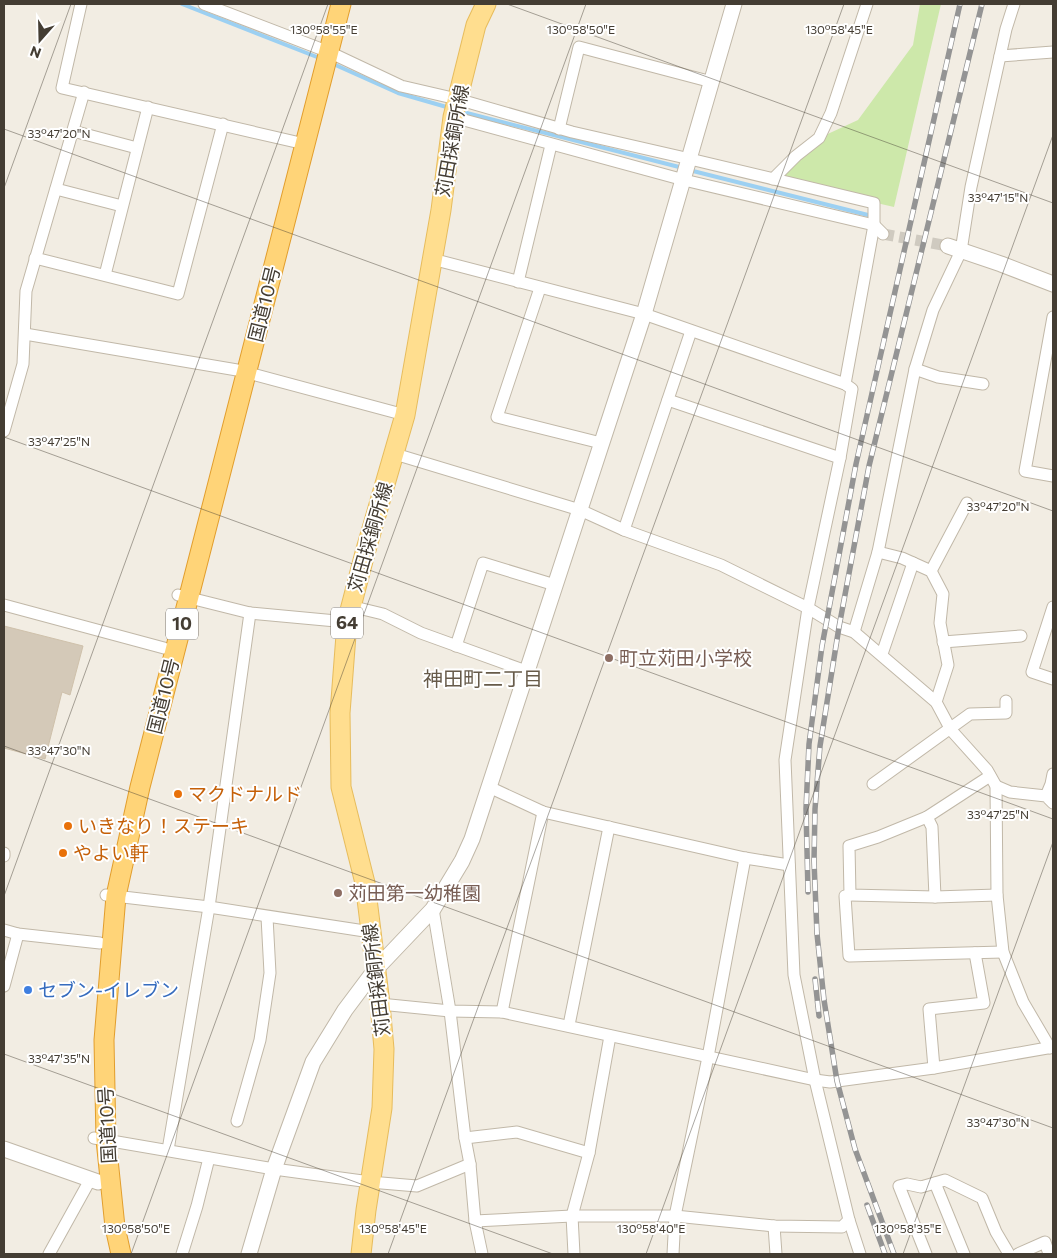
<svg xmlns="http://www.w3.org/2000/svg" width="1057" height="1258" font-family="Commissioner,'Noto Sans JP',sans-serif">
	<style>
		.green { fill: #cde8aa }
		.lines { fill: none; stroke-linecap: round; stroke-linejoin: round }
		.stream { stroke: #9cd0f2; stroke-width: 4 }
		.building { fill: #d4c9b8; stroke: #cfc1ab }
		.minor-tunnel { stroke: #cfcac0; stroke-width: 11; stroke-dasharray: 11 5.5; stroke-linecap: butt }
		.minor-casing { stroke: #c1b8a8; stroke-width: 13 }
		.tertiary-casing { stroke: #c1b8a8; stroke-width: 17 }
		.primary-casing { stroke: #e7bc5c; stroke-width: 21 }
		.trunk-casing { stroke: #e29e2d; stroke-width: 21 }
		.minor { stroke: #fff; stroke-width: 11 }
		.tertiary { stroke: #fff; stroke-width: 15 }
		.primary { stroke: #ffde8f; stroke-width: 19 }
		.trunk { stroke: #ffd478; stroke-width: 19 }
		.rail-casing { stroke: #949494; stroke-width: 5.5 }
		.rail { stroke: #fff; stroke-width: 4; stroke-dasharray: 11; stroke-linecap: butt }
		.ticks { fill: none; stroke: #443d33; stroke-width: 1; stroke-opacity: 0.45 }
		.education-dot { fill: #8d6e63; stroke: #fff; stroke-width: 2 }
		.food-dot { fill: #e8710a; stroke: #fff; stroke-width: 2 }
		.shop-dot { fill: #3f7fe0; stroke: #fff; stroke-width: 2 }
		.labels { text-anchor: middle; stroke-width: 4; stroke-linejoin: round; paint-order: stroke }
		.shield { fill: #fff; stroke: #7c7770; stroke-width: 1 }
		.shield-label { font-size: 18px; font-weight: bold; fill: #443d33 }
		.street-label { font-size: 19px; fill: #443d33; stroke: #fff }
		.education-label { font-size: 19px; fill: #785e54; stroke: #fff; text-anchor: start }
		.food-label { font-size: 19px; fill: #c56008; stroke: #fff; text-anchor: start }
		.shop-label { font-size: 19px; fill: #366cbe; stroke: #fff; text-anchor: start }
		.neighbourhood-label { font-size: 20px; fill: #675b4a; stroke: #fff }
		.ticks-label { font-size: 12px; text-anchor: middle; fill: #443d33; stroke: #fff; stroke-width: 4; stroke-linejoin: round; paint-order: stroke }
	</style>
	<rect width="100%" height="100%" fill="#f2ede3"/>
	<path class="green" d="M920 4H941L894 207 773 179 819 138 858 120 913 45Z"/>
	<g class="lines">
		<g class="stream">
			<path d="M182 4 322 59"/>
			<path d="M331 63 398 93 450 108"/>
			<path d="M459 111 683 168"/>
			<path d="M689 170 872 216"/>
		</g>
	</g>
	<path class="building" d="M4 626 83 646 70 695 62 692 45 759 4 748Z"/>
	<g class="lines">
		<path class="minor-tunnel" d="M883 234 948 246"/>
		<g class="minor-casing">
			<g id="minor">
				<path d="M81 4 62 88 296 142"/>
				<path d="M204 4 329 52 401 86 457 99 572 132 690 159 874 203V225L845 384"/>
				<path d="M1000 56 1053 52"/>
				<path d="M453 117 684 180 874 225 883 234"/>
				<path d="M559 129 579 47 712 82"/>
				<path d="M73 131 137 148"/>
				<path d="M773 179 796 156 819 138 831 113 867 4"/>
				<path d="M56 189 122 206"/>
				<path d="M35 258 178 294 223 124"/>
				<path d="M432 259 644 314 845 384 852 389 840 458 808 608 785 760 794 975 815 1080 849 1220 860 1254"/>
				<path d="M105 275 148 107"/>
				<path d="M518 282 551 145"/>
				<path d="M540 288 497 417 601 443"/>
				<path d="M1053 317 1025 471 1053 476"/>
				<path d="M25 334 237 370 405 415"/>
				<path d="M915 369 938 377 983 384"/>
				<path d="M668 400 840 458"/>
				<path d="M4 431 23 364 26 291 84 92"/>
				<path d="M395 454 580 510 624 530 721 565 808 608 839 627 854 632 936 702 951 730 987 770 996 786 997 895 1003 952 1023 1002 1050 1048"/>
				<path d="M624 530 691 331"/>
				<path d="M878 552 902 558 931 571 943 594 940 623 948 665 936 702"/>
				<path d="M931 571 967 503"/>
				<path d="M178 595 250 613 347 622"/>
				<path d="M4 605 164 648"/>
				<path d="M350 606 383 614 421 633 526 671"/>
				<path d="M1053 607 1032 672 1053 679"/>
				<path d="M854 632 878 552 915 369 933 310 961 251 971 187 1006 29 1014 4"/>
				<path d="M943 642 1021 636"/>
				<path d="M456 646 483 563 555 585"/>
				<path d="M882 654 913 563"/>
				<path d="M990 776 927 817 878 837 849 846 850 895 935 897 997 895"/>
				<path d="M873 784 970 714 1006 713V701"/>
				<path d="M996 786 1010 792 1046 796 1053 803"/>
				<path d="M489 787 543 812 745 858 789 865"/>
				<path d="M1046 796 1051 784 1053 774"/>
				<path d="M927 817 932 827 935 897"/>
				<path d="M4 853V856"/>
				<path d="M106 895 209 907 371 932"/>
				<path d="M850 895 845 896 849 956 1003 952"/>
				<path d="M433 909 450 1011 465 1138 470 1164 475 1221 482 1254"/>
				<path d="M4 930 18 934 100 943"/>
				<path d="M4 986 18 934"/>
				<path d="M380 1004 450 1011 502 1012 815 1080 830 1082 934 1068 1053 1047"/>
				<path d="M502 1012 543 812"/>
				<path d="M569 1025 609 827"/>
				<path d="M934 1068 929 1009 984 1003 975 953"/>
				<path d="M237 1121 260 1040 270 973 267 917"/>
				<path d="M94 1138 274 1169 370 1182 417 1186 470 1164"/>
				<path d="M465 1138 517 1132 589 1153"/>
				<path d="M168 1150 209 907 250 613"/>
				<path d="M935 1183 964 1254"/>
				<path d="M475 1221 572 1216H675L774 1226 842 1227 849 1220"/>
				<path d="M774 1226 776 1254"/>
				<path d="M49 1254 90 1180"/>
				<path d="M182 1254 197 1206 209 1158"/>
				<path d="M574 1254 572 1216 589 1153 610 1036"/>
				<path d="M673 1254 675 1216 708 1057 745 858"/>
				<path d="M926 1254 899 1186 907 1184 921 1187 945 1180 982 1198 996 1232 1009 1254"/>
				<path d="M1018 1254 1045 1242 1049 1254"/>
			</g>
		</g>
		<g class="tertiary-casing">
			<g id="tertiary">
				<path d="M948 246 1001 264 1053 284"/>
				<path d="M4 1149 98 1182"/>
				<path d="M249 1254 274 1169 313 1062 345 1010 375 970 433 909 462 861 472 839 644 314 734 4"/>
			</g>
		</g>
		<g class="primary-casing">
			<path id="primary" d="M361 1254 366 1210 382 1108 384 1049 380 1004 365 883 341 787 340 713 347 622 365 553 405 415 441 210 453 117 476 25 486 4"/>
		</g>
		<g class="trunk-casing">
			<path id="trunk" d="M121 1254 115 1227 106 1140 104 1040 116 896 140 787 341 4"/>
		</g>
		<use href="#minor" class="minor"/>
		<use href="#tertiary" class="tertiary"/>
		<use href="#primary" class="primary"/>
		<use href="#trunk" class="trunk"/>
		<g class="rail-casing">
			<g id="rail">
				<path d="M808 892 806 809 809 744 822 646 856 464 960 4"/>
				<path d="M815 979 819 1016"/>
				<path d="M867 1205 885 1254"/>
				<path d="M894 1254 855 1149 837 1081 824 1000 817 934 814 861 815 809 820 746 839 627 869 466 982 4"/>
			</g>
		</g>
		<use href="#rail" class="rail"/>
	</g>
	<path class="ticks" d="M507 4 1053 203M4 129 1053 511M4 188 71 4M4 437 1053 819M4 746 1053 1128M4 896 328 4M4 1054 553 1254M131 1254 586 4M388 1254 844 4M646 1254 1053 135M903 1254 1053 842"/>
	<g class="education-dot">
		<circle cx="609" cy="658" r="5"/>
		<circle cx="338" cy="893" r="5"/>
	</g>
	<g class="food-dot">
		<circle cx="178" cy="794" r="5"/>
		<circle cx="68" cy="826" r="5"/>
		<circle cx="63" cy="853" r="5"/>
	</g>
	<circle class="shop-dot" cx="28" cy="990" r="5"/>
	<g class="labels">
		<g class="shield">
			<rect x="331" y="607.5" width="32" height="31" rx="4"/>
			<rect x="166" y="608.5" width="32" height="31" rx="4"/>
		</g>
		<g class="shield-label">
			<text x="347" y="629">64</text>
			<text x="182" y="630">10</text>
		</g>
		<g class="street-label">
			<text transform="translate(452 141) rotate(-80)" y="7">苅田採銅所線</text>
			<text transform="translate(264 304) rotate(-76)" y="7">国道10号</text>
			<text transform="translate(370 537) rotate(-74)" y="7">苅田採銅所線</text>
			<text transform="translate(163 696) rotate(-76)" y="7">国道10号</text>
			<text transform="translate(376 980) rotate(-97)" y="7">苅田採銅所線</text>
			<text transform="translate(107 1125) rotate(-93)" y="7">国道10号</text>
		</g>
		<g class="education-label">
			<text x="619" y="665">町立苅田小学校</text>
			<text x="348" y="900">苅田第一幼稚園</text>
		</g>
		<g class="food-label">
			<text x="188" y="801">マクドナルド</text>
			<text x="78" y="833">いきなり！ステーキ</text>
			<text x="73" y="860">やよい軒</text>
		</g>
		<g class="shop-label">
			<text x="38" y="997">セブン-イレブン</text>
		</g>
		<g class="neighbourhood-label">
			<text x="483" y="686">神田町二丁目</text>
		</g>
	</g>
	<g class="ticks-label">
		<text x="324" y="34">130°58'55"E</text>
		<text x="581" y="34">130°58'50"E</text>
		<text x="839" y="34">130°58'45"E</text>
		<text x="59" y="138">33°47'20"N</text>
		<text x="998" y="202">33°47'15"N</text>
		<text x="59" y="446">33°47'25"N</text>
		<text x="998" y="511">33°47'20"N</text>
		<text x="59" y="755">33°47'30"N</text>
		<text x="998" y="819">33°47'25"N</text>
		<text x="59" y="1063">33°47'35"N</text>
		<text x="998" y="1127">33°47'30"N</text>
		<text x="136" y="1233">130°58'50"E</text>
		<text x="393" y="1233">130°58'45"E</text>
		<text x="651" y="1233">130°58'40"E</text>
		<text x="908" y="1233">130°58'35"E</text>
	</g>
	<rect width="1057" height="1258" fill="none" stroke="#443d33" stroke-width="10"/>
	<g transform="translate(40 40) rotate(200)" stroke="#ffffff" stroke-width="4" paint-order="stroke">
	<path d="M0-4L9 19L0 12L-9 19Z" fill="#443d33"/>
	<text y="-8" font-size="14" font-weight="bold" text-anchor="middle" fill="#443d33">N</text>
	</g>
</svg>
